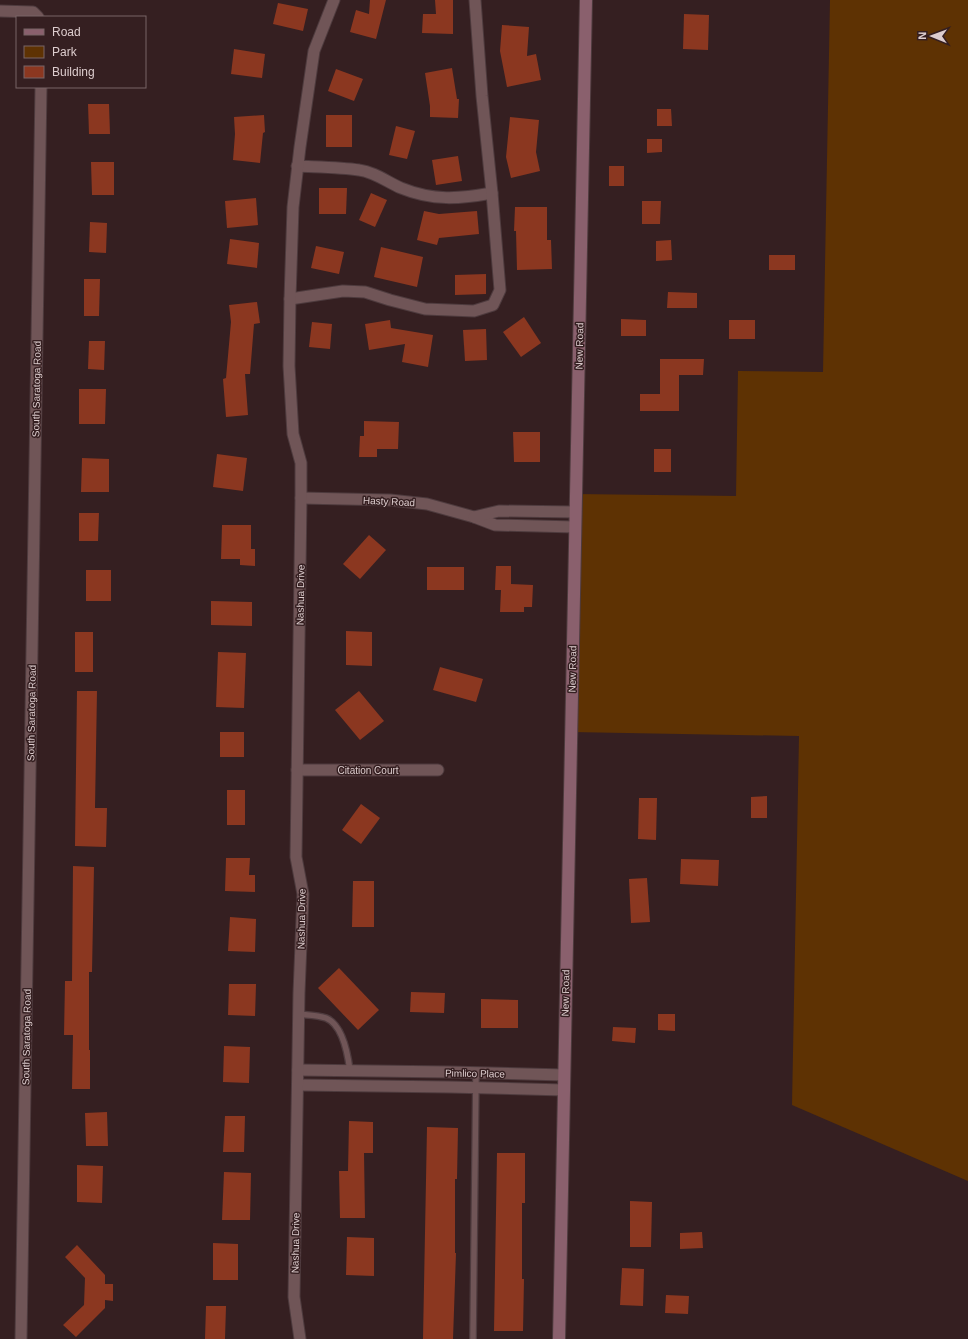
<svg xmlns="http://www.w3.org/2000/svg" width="968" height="1339" font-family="Arial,sans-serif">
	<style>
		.green { fill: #5e3203 }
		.building { fill: #8b3720 }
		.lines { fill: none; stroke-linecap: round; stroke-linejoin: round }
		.lane-casing { stroke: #4e3b3e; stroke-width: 8 }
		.street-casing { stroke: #4e3b3e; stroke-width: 13 }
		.secondary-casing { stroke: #4e3b3e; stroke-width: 14 }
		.lane { stroke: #705557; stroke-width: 5.5 }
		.street { stroke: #705557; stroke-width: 11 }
		.secondary { stroke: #8a606d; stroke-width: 12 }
		.labels { text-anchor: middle; stroke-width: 3; stroke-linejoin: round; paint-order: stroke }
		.street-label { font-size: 10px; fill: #ddcdce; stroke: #351f21 }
	</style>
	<rect width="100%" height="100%" fill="#351f21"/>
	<path class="green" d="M830 0H968V1181L792 1105 799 736 571 732 575 494 736 496 738 371 823 372Z"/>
	<g class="building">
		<path d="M370 0H386L376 39 350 32 356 10 369 14Z"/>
		<path d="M435 0H453V34L422 33 423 14H436Z"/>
		<path d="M278 3 308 9 303 31 273 24Z"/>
		<path d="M684 14 709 15 708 50 683 49Z"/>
		<path d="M502 25 529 27 527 56 536 54 541 80 507 87 500 51Z"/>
		<path d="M234 49 265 54 262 78 231 74Z"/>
		<path d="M452 68 457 99H459L458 118 430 117V106L425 73Z"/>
		<path d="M336 69 363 79 354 101 328 91Z"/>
		<path d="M88 104H109L110 134H89Z"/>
		<path d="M657 109H671L672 126H657Z"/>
		<path d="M264 115 265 132 263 133 260 163 233 160 235 134 234 117Z"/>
		<rect x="326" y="115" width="26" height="32"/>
		<path d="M510 117 539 120 536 152 540 171 511 178 506 157Z"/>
		<path d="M396 126 415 131 407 159 389 155Z"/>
		<path d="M647 139H662V152L647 153Z"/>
		<path d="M458 156 462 181 436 185 432 160Z"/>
		<path d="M91 162H114V195H92Z"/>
		<rect x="609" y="166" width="15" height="20"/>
		<path d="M319 188H347L346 214H319Z"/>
		<path d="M371 193 387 200 375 227 359 220Z"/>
		<path d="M256 198 258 225 227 228 225 201Z"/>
		<path d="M642 201H661L660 224H642Z"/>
		<path d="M515 207H547V240H551L552 269 517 270 516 231H514Z"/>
		<path d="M424 211 439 214 477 211 479 234 439 238 437 245 417 240Z"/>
		<path d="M90 222 107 223 106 253 89 252Z"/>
		<path d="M230 239 259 243 257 268 227 264Z"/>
		<path d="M671 240 672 260 656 261V241Z"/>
		<path d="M316 246 344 252 339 274 311 268Z"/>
		<path d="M381 247 423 257 417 287 374 277Z"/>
		<rect x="769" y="255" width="26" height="15"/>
		<path d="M486 274V294L455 295V275Z"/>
		<path d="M84 279H100L99 316H84Z"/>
		<path d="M668 292 697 293V308H667Z"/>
		<path d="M257 302 260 323 254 324 250 374H245L248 415 226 417 223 379 226 378 231 322 229 305Z"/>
		<path d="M524 317 541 343 521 357 503 332Z"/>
		<path d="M621 319 646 320V336H621Z"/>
		<path d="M390 320 391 328 433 335 428 367 402 362 405 344 369 350 365 324Z"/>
		<rect x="729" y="320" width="26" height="19"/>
		<path d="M312 322 332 324 330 349 309 347Z"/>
		<path d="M486 329 487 360 465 361 463 330Z"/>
		<path d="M89 341H105L104 370 88 369Z"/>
		<path d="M660 359H704L703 375H679V411H640V394H660Z"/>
		<path d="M79 389H106L105 424H79Z"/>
		<path d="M364 421 399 422 398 449H377V457H359L360 436H364Z"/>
		<path d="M513 432H540V462H514Z"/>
		<rect x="654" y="449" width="17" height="23"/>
		<path d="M217 454 247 458 243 491 213 487Z"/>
		<path d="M82 458 109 459V492H81Z"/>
		<path d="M79 513H99L98 541H79Z"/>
		<path d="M222 525H251V549H255V566L240 565V559H221Z"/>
		<path d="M369 535 386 550 360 579 343 564Z"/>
		<path d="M496 566H511V584L533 585 532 607H524V612H500L501 590H495Z"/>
		<rect x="427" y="567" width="37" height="23"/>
		<rect x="86" y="570" width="25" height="31"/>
		<path d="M211 601 252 602V626L211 625Z"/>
		<path d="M346 631 372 632V666L346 665Z"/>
		<rect x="75" y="632" width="18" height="40"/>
		<path d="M218 652 246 653 244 708 216 707Z"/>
		<path d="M440 667 483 679 476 702 433 690Z"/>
		<path d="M77 691H97L95 808H107L106 847 75 846Z"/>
		<path d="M359 691 384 721 360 740 335 710Z"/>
		<rect x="220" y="732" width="24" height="25"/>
		<rect x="227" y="790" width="18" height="35"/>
		<path d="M767 796V818H751V797Z"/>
		<path d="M639 798H657L656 840 638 839Z"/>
		<path d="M361 804 380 818 361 844 342 830Z"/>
		<path d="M226 858H250L249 875H255V892L225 891Z"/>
		<path d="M681 859 719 860 718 886 680 884Z"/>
		<path d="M73 866 94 867 92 972H89V1050H90V1089H72L73 1035H64L65 981H72Z"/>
		<path d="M647 878 650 922 631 923 629 879Z"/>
		<path d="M353 881H374V927H352Z"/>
		<path d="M230 917 256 919 255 952 228 951Z"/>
		<path d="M339 968 379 1010 358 1030 318 988Z"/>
		<path d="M229 984H256L255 1016 228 1015Z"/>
		<path d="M411 992 445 993 444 1013 410 1012Z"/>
		<path d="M481 999 518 1000V1028H481Z"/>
		<path d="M658 1014H675V1031L658 1030Z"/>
		<path d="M613 1027 636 1028 635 1043 612 1041Z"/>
		<path d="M224 1046 250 1047 249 1083 223 1082Z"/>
		<path d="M107 1112 108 1146H86L85 1113Z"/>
		<path d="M225 1116H245L244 1152H223Z"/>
		<path d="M349 1121 373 1122V1153H364L365 1218H340L339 1171H348Z"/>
		<path d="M427 1127 458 1128 457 1179H455V1253H456L453 1339H423Z"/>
		<path d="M497 1153H525V1203H522V1279H524L523 1331H494Z"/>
		<path d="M77 1165 103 1166 102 1203 77 1202Z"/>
		<path d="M224 1172 251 1173 250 1220H222Z"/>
		<path d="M630 1201 652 1202 651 1247H630Z"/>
		<path d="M702 1232 703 1248 680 1249V1233Z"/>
		<path d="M347 1237 374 1238V1276L346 1275Z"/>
		<path d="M213 1243 238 1244V1280H213Z"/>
		<path d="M77 1245 105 1275V1284H113V1301L105 1300V1308L76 1337 63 1325 84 1305 85 1278 65 1257Z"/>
		<path d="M622 1268 644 1269 643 1306 620 1305Z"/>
		<path d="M666 1295 689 1296 688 1314 665 1313Z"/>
		<path d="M206 1306H226L225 1339H205Z"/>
	</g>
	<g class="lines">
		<g class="lane-casing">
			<g id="lane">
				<path d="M298 1014C307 1015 318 1015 326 1018 343 1025 348 1055 350 1071"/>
				<path d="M473 1339 476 1073"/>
			</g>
		</g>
		<g class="street-casing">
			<g id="street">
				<path d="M0 11 33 12 38 17"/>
				<path d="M297 166C317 167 341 167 359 170 375 172 387 182 401 188 433 201 459 199 492 193"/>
				<path d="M290 299 343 291 365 292 390 300 425 309 474 311 493 305 500 290 492 193 482 96 475 0"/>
				<path d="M301 498 390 500 427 504 474 517 495 525 575 527"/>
				<path d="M474 517 499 511 575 512"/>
				<path d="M297 770H438"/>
				<path d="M298 1070 449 1072 564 1075"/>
				<path d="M298 1085 449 1087 564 1090"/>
				<path d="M21 1339 41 87"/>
				<path d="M300 1339 294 1297 299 993 303 894 296 857 301 498V463L293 434 289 366 290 299 293 207 300 147 314 51 334 0"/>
			</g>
		</g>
		<g class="secondary-casing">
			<path id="secondary" d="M559 1339 586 0"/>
		</g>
		<use href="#lane" class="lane"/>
		<use href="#street" class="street"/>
		<use href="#secondary" class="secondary"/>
	</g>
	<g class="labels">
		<g class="street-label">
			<text transform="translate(579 346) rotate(-89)" y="4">New Road</text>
			<text transform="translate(36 389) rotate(-89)" y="4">South Saratoga Road</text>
			<text transform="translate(389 501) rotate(3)" y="4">Hasty Road</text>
			<text transform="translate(300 595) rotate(-89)" y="4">Nashua Drive</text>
			<text transform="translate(572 669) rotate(-89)" y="4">New Road</text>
			<text transform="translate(31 713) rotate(-89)" y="4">South Saratoga Road</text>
			<text x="368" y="774">Citation Court</text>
			<text transform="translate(301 919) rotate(-89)" y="4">Nashua Drive</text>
			<text transform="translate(565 993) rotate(-89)" y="4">New Road</text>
			<text transform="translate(26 1037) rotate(-89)" y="4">South Saratoga Road</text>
			<text transform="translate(475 1073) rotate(1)" y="4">Pimlico Place</text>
			<text transform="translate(295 1243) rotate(-89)" y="4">Nashua Drive</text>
		</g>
	</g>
	<rect x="16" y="16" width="130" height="72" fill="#351f21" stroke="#786566"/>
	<rect x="24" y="29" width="20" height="6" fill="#8a606d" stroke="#786566"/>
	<text x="52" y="36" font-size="12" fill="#ddcdce">Road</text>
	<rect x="24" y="46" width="20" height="12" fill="#5e3203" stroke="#786566"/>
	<text x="52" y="56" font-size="12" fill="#ddcdce">Park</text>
	<rect x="24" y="66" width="20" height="12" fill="#8b3720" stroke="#786566"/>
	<text x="52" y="76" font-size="12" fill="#ddcdce">Building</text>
	<g transform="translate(932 36) rotate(271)" stroke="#351f21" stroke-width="3" paint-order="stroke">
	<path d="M0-3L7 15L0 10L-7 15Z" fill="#ddcdce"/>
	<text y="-6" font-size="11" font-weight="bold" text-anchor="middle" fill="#ddcdce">N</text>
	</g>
</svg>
